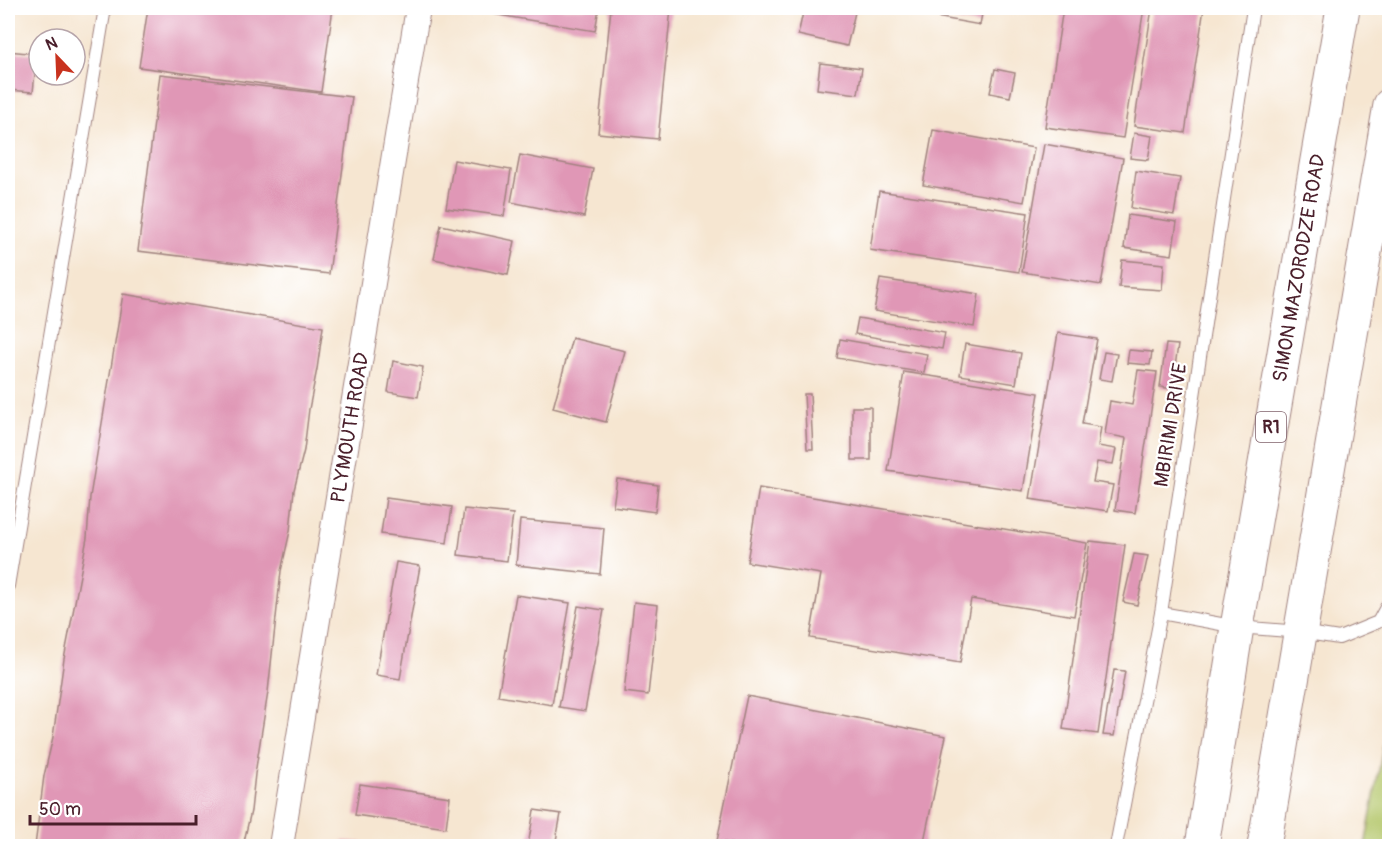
<svg xmlns="http://www.w3.org/2000/svg" width="1397" height="854" font-family="Pangolin,sans-serif">
	<style>
		.green { fill: #b3c669; stroke: #7e724a; stroke-width: 1.5 }
		.building { fill: #e097b6 }
		.lines { fill: none; stroke-linecap: round; stroke-linejoin: round }
		.service-casing { stroke: #a0827e; stroke-width: 14 }
		.minor-casing { stroke: #a0827e; stroke-width: 26 }
		.trunk-casing { stroke: #a0827e; stroke-width: 35 }
		.service { stroke: #fff; stroke-width: 12 }
		.minor { stroke: #fff; stroke-width: 24 }
		.trunk { stroke: #fff; stroke-width: 33 }
		.labels { text-anchor: middle; stroke-width: 4.5; stroke-linejoin: round; paint-order: stroke }
		.shield { fill: #fff; stroke: #80626b; stroke-width: 1.5 }
		.shield-label { font-size: 18px; font-weight: bold; fill: #4a1f2b }
		.street-label { font-size: 20px; fill: #4a1f2b; stroke: #fff }
	</style>
	<rect width="100%" height="100%" fill="#fff"/>
	<filter id="ink" filterUnits="userSpaceOnUse"><feTurbulence type="fractalNoise" baseFrequency=".0167" numOctaves="2"/><feDisplacementMap in="SourceGraphic" scale="12" xChannelSelector="R" yChannelSelector="G"/><feConvolveMatrix kernelMatrix="1 2 1 2 8 2 1 2 1" color-interpolation-filters="sRGB"/></filter>
	<filter id="wash" filterUnits="userSpaceOnUse"><feTurbulence type="fractalNoise" baseFrequency=".008" numOctaves="4" result="noise"/><feDisplacementMap in="SourceGraphic" scale="24" xChannelSelector="R" yChannelSelector="G"/><feGaussianBlur stdDeviation="1.35" result="paint"/><feColorMatrix in="noise" values="0 0 0 0 0 0 0 0 0 0 0 0 0 0 0 0 0 1.4 0 .05"/><feComposite in="paint" operator="in"/></filter>
	<g filter="url(#wash)">
		<rect width="100%" height="100%" fill="#f6e6d1"/>
		<path class="green" d="M1389 715V846H1365Z"/>
		<g id="blocks">
			<g class="building">
				<path d="M148 8H333L321 92 139 67Z"/>
				<path d="M468 8H599L595 31 468 10Z"/>
				<path d="M611 8H671L658 139 598 133Z"/>
				<path d="M804 8H856L847 46 798 35Z"/>
				<path d="M892 8H983L980 25 892 9Z"/>
				<path d="M1063 8H1144L1123 138 1045 127Z"/>
				<path d="M1152 8H1204L1185 133 1134 126Z"/>
				<path d="M8 51 37 54 33 92 8 90Z"/>
				<path d="M820 63 862 68 858 94 817 89Z"/>
				<path d="M995 69 1015 73 1010 97 990 93Z"/>
				<path d="M160 74 352 97 329 274 138 251Z"/>
				<path d="M933 130 1034 148 1024 202 923 185Z"/>
				<path d="M1134 133 1152 136 1148 160 1130 158Z"/>
				<path d="M1044 144 1123 158 1101 285 1022 272Z"/>
				<path d="M520 155 593 169 584 217 511 202Z"/>
				<path d="M454 160 511 170 504 216 446 208Z"/>
				<path d="M1136 171 1180 178 1174 215 1131 208Z"/>
				<path d="M879 191 1028 213 1019 272 870 250Z"/>
				<path d="M1128 215 1177 222 1172 255 1124 248Z"/>
				<path d="M441 225 515 241 508 275 434 259Z"/>
				<path d="M1122 260 1164 264 1162 290 1119 287Z"/>
				<path d="M880 279 979 294 974 327 874 311Z"/>
				<path d="M123 294 323 327 317 369 309 409 304 450 294 490 290 531 281 571 268 692 255 774 251 811 243 846H35L44 776 53 737 64 659 72 618 87 538 90 497Z"/>
				<path d="M858 318 945 333 942 349 855 334Z"/>
				<path d="M1058 333 1097 339 1082 424 1101 427 1098 446 1116 449 1113 464 1097 462 1093 482 1113 485 1108 511 1030 499Z"/>
				<path d="M572 338 625 351 606 422 553 408Z"/>
				<path d="M840 339 927 354 924 373 837 358Z"/>
				<path d="M965 344 1021 353 1016 384 960 375Z"/>
				<path d="M1166 344 1178 345 1172 389 1160 387Z"/>
				<path d="M1129 350 1152 352 1150 365 1127 363Z"/>
				<path d="M1104 352 1117 354 1112 381 1099 379Z"/>
				<path d="M393 361 423 367 418 397 388 392Z"/>
				<path d="M1138 370 1157 372 1135 513 1115 510 1126 438 1105 434 1110 401 1132 405Z"/>
				<path d="M904 372 1039 393 1023 491 888 471Z"/>
				<path d="M804 394H810L813 449H807Z"/>
				<rect x="852" y="407" width="19" height="53"/>
				<path d="M617 479 658 485 655 512 613 506Z"/>
				<path d="M759 488 1087 543 1074 616 971 599 960 663 810 638 821 574 747 562Z"/>
				<path d="M386 498 452 507 447 543 381 534Z"/>
				<path d="M464 509 513 514 507 561 458 555Z"/>
				<path d="M520 520 604 528 600 574 516 565Z"/>
				<path d="M1090 541 1125 545 1098 734 1063 729Z"/>
				<path d="M1134 554 1148 556 1137 605 1123 602Z"/>
				<path d="M396 562 420 566 400 679 376 675Z"/>
				<path d="M516 595 570 603 552 705 498 696Z"/>
				<path d="M634 602 658 605 648 695 624 692Z"/>
				<path d="M578 606 604 610 585 711 559 707Z"/>
				<path d="M1114 670 1125 671 1114 736 1103 735Z"/>
				<path d="M747 696 946 736 923 846H746L717 841Z"/>
				<path d="M360 784 450 797 446 828 355 815Z"/>
				<path d="M534 810 561 814 555 846H528Z"/>
				<path d="M343 841 380 844V846H342Z"/>
			</g>
		</g>
	</g>
	<g filter="url(#ink)">
		<use href="#blocks" fill-opacity="0" stroke="#a0827e" stroke-width="1.5"/>
		<g class="lines">
			<g class="service-casing">
				<g id="service">
					<path d="M8 586 105 8"/>
					<path d="M1161 613 1237 627 1301 632 1339 638 1378 622 1390 600"/>
					<path d="M1116 846 1161 613 1253 8"/>
				</g>
			</g>
			<g class="minor-casing">
				<g id="minor">
					<path id="s1" d="M281 846 418 8"/>
				</g>
			</g>
			<g class="trunk-casing">
				<g id="trunk">
					<path id="s2" d="M1202 846 1237 627 1343 8"/>
					<path d="M1264 846 1390 105"/>
				</g>
			</g>
			<use href="#service" class="service"/>
			<use href="#minor" class="minor"/>
			<use href="#trunk" class="trunk"/>
		</g>
	</g>
	<g class="labels">
		<rect class="shield" x="1256" y="412" width="30" height="30" rx="4.5"/>
		<g class="shield-label">
			<text x="1271" y="433">R1</text>
		</g>
		<g class="street-label">
			<text dy="7" stroke="none"><textPath href="#s2" startOffset="586">SIMON MAZORODZE ROAD</textPath></text>
			<text transform="translate(1170 425) rotate(-81)" y="7">MBIRIMI DRIVE</text>
			<text dy="7" stroke="none"><textPath href="#s1" startOffset="424">PLYMOUTH ROAD</textPath></text>
		</g>
	</g>
	<rect width="1397" height="854" fill="none" stroke="#fff" stroke-width="30"/>
	<g transform="translate(57 57) rotate(337)"><circle r="28" fill="#ffffff" stroke="#b7a5aa" stroke-width="1.5"/>
	<path d="M0-4.5L10 22L0 15L-10 22Z" fill="#c8321e"/>
	<text y="-9" font-size="16" font-weight="bold" text-anchor="middle" fill="#4a1f2b">N</text>
	</g>
	<path d="M30 815v9h166v-9" fill="none" stroke="#4a1f2b" stroke-width="3"/>
	<text x="39" y="815" font-size="18" fill="#4a1f2b" stroke="#ffffff" stroke-width="4.5" paint-order="stroke">50 m</text>
</svg>
